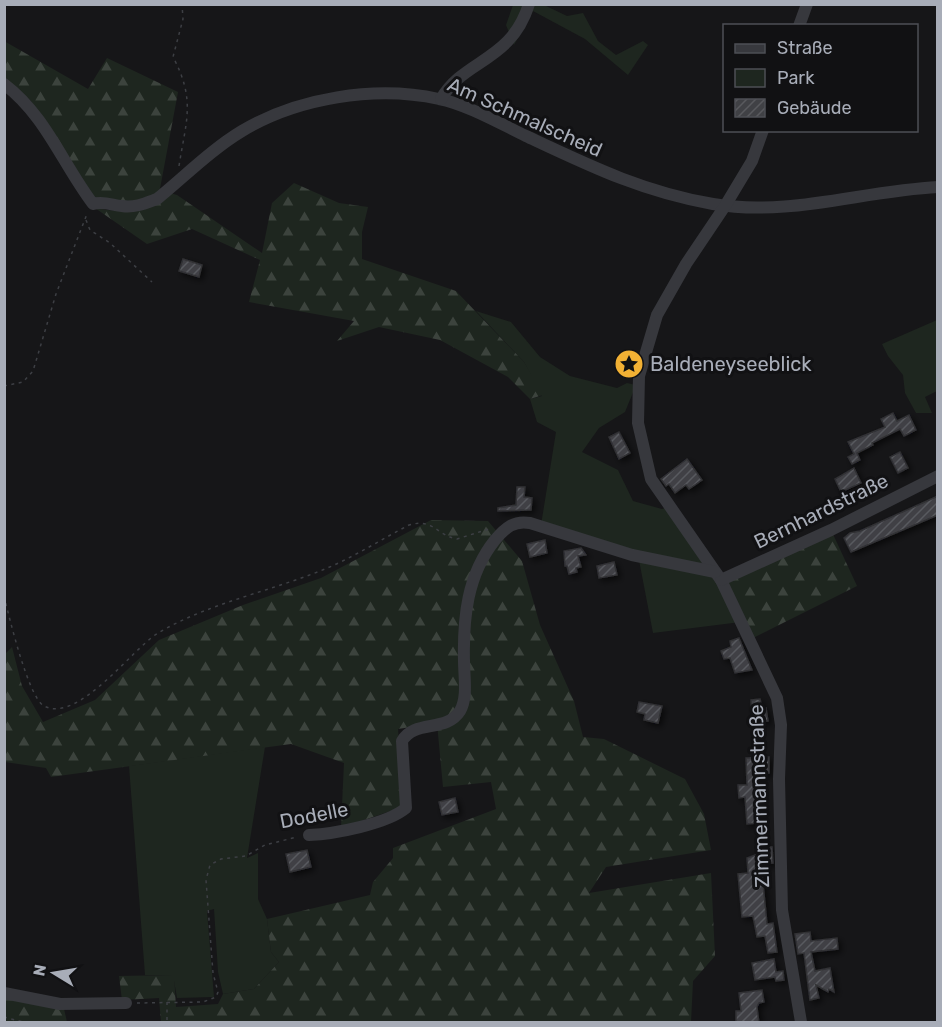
<svg xmlns="http://www.w3.org/2000/svg" width="942" height="1027" font-family="Rubik,sans-serif">
	<style>
		.green { fill: #1e261f }
		.forest { fill: url(#forest-firs) }
		.building { fill: url(#building-hatch); stroke: #303034; stroke-width: 1.5; filter: url(#shadow) }
		.lines { fill: none; stroke-linecap: round; stroke-linejoin: round }
		.path { stroke: #3d3f44; stroke-width: 1.5; stroke-dasharray: 3 4.5; stroke-linecap: butt }
		.minor { stroke: #37383d; stroke-width: 12 }
		.labels { text-anchor: middle; stroke-width: 6; stroke-linejoin: round; paint-order: stroke }
		.street-label { font-size: 20px; fill: #a8adb8; stroke: #111113 }
		.poi-label { font-size: 20px; fill: #a8adb8; stroke: #111113; text-anchor: start }
	</style>
	<defs>
		<pattern id="forest-firs" width="22" height="20" patternUnits="userSpaceOnUse" patternTransform="scale(1.5)"><rect width="22" height="20" fill="#1e261f"/><path d="M5 1l3.5 6h-7zM16 11l3.5 6h-7z" fill="#3c433d"/></pattern>
		<pattern id="building-hatch" width="6" height="6" patternUnits="userSpaceOnUse" patternTransform="scale(1.5)"><rect width="6" height="6" fill="#404145"/><path d="M-1 1l2-2M0 6l6-6M5 7l2-2" fill="none" stroke="#595a5e"/></pattern>
		<filter id="shadow"><feDropShadow dx="3" dy="3" stdDeviation="3" flood-color="#0009"/></filter>
	</defs>
	<rect width="100%" height="100%" fill="#161618"/>
	<g class="green">
		<path d="M513 5H544L567 16 583 13 598 41 616 55 643 41 648 45 628 75 585 39 533 11 514 45 506 25Z"/>
		<path d="M476 311 511 322 540 357 570 376 617 388 627 383 636 385 625 412 599 428 582 452 618 470 633 501 662 509 668 507 741 622 653 633 638 555 541 525 556 432 537 422 530 399 542 396 524 362Z"/>
		<path d="M937 320V391L925 397 932 413H916L905 393 903 375 888 356 882 344Z"/>
		<path d="M265 747 247 858 258 853V899L267 919 271 952 279 962 254 989 223 994 218 972 214 909 207 911 214 997 177 998 173 975H145L129 766Z"/>
	</g>
	<g class="forest">
		<path d="M4 41 88 89 107 58 178 92 159 194 124 204 93 199 48 124 30 100 5 80Z"/>
		<path d="M294 183 339 203 368 207 362 232V259L456 291 524 362 543 395 530 399 508 377 440 340 379 327 337 341 354 321 249 302 260 260 192 229 147 244 95 208C128 214 142 212 170 193L177 195 262 253 272 203Z"/>
		<path d="M431 520 488 521 522 561 540 625 574 701 583 737 604 739 685 779 704 814 711 850 606 867 589 893 711 873 715 956 693 981 691 1022H161L159 998 122 1000 119 976 174 975 176 1007 218 1004 223 994 254 989 279 962 271 952 267 919 370 895 373 882 393 858V848L496 809 491 782 443 787 437 723 398 729 403 800 399 808 341 828 344 763 291 744 51 777 46 768 5 762V654L12 647 22 686 43 722 95 700 159 640 243 605 321 578Z"/>
		<path d="M831 530 857 586 753 638 724 580Z"/>
		<path d="M4 997 64 1009 67 1022H5Z"/>
	</g>
	<g class="building">
		<path d="M183 259 202 265 199 277 179 271Z"/>
		<path d="M893 413 897 421 909 415 916 430 904 436 900 429 872 443 873 445 857 453 860 460 852 464 848 457 854 454 848 442 885 427 881 419Z"/>
		<path d="M619 432 630 453 619 459 609 437Z"/>
		<path d="M900 452 908 468 898 473 890 457Z"/>
		<path d="M687 459 702 480 689 489 686 485 675 493 669 484 666 486 661 479Z"/>
		<path d="M854 468 861 483 841 492 835 479Z"/>
		<path d="M517 487H525L524 497 532 498 531 510 498 511V508L516 505Z"/>
		<path d="M938 496V515L851 552 844 538 850 533 860 531Z"/>
		<path d="M545 540 547 553 530 557 527 544Z"/>
		<path d="M581 548 586 555 578 556 581 567 576 568 577 572 569 574 567 566H565L564 551Z"/>
		<path d="M614 562 617 575 599 578 597 566Z"/>
		<path d="M739 638 752 670 735 673 730 658 724 659 721 651 731 647 730 641Z"/>
		<path d="M760 699 762 708H766L768 721 759 723 758 719 752 720 751 700Z"/>
		<path d="M639 702 662 706 658 723 644 720 645 714 637 712Z"/>
		<path d="M769 757V773L758 774 762 817 756 818 757 823 747 824 745 797 739 798 738 785H747L746 758Z"/>
		<path d="M455 798 458 812 442 815 439 802Z"/>
		<path d="M760 847H772L773 863H761L767 924 773 923 777 952 768 953 765 936 757 937 753 916 742 917 738 874 748 873 747 858 758 854Z"/>
		<path d="M307 850 311 867 290 872 286 854Z"/>
		<path d="M810 932 811 941 837 938 838 949 811 952 815 971 830 968 834 992 829 989 828 992 816 985 819 998 810 1000 804 953 798 954 795 934Z"/>
		<path d="M774 959 776 972 783 971 784 980 776 981 775 977 755 980 752 963Z"/>
		<path d="M762 990 764 1002 759 1003 757 1007 759 1023H736V1011H741L739 993Z"/>
	</g>
	<g class="lines">
		<g class="path">
			<path d="M179 166C186 121 196 100 173 57L183 19 182 4"/>
			<path d="M86 220 90 230 110 243 152 282"/>
			<path d="M4 386 23 382 33 371 56 294 87 214"/>
			<path d="M4 596C9 616 28 697 44 706 78 724 132 649 158 633 207 604 267 592 320 571 351 559 380 540 409 525 434 518 436 535 457 539L489 529"/>
			<path d="M167 1002V1022"/>
			<path d="M137 1003 203 1002 216 997 218 992 213 973 206 880 210 865 221 859 246 856 265 845 297 837"/>
			<path d="M4 1017 23 1022"/>
		</g>
		<g class="minor">
			<path d="M799 26 807 4"/>
			<path d="M4 84C46 116 62 163 93 204 103 201 112 205 122 206 135 208 146 203 157 199 184 177 212 149 242 131 297 98 375 85 439 99 466 104 501 124 526 136 590 166 643 192 713 204 789 217 861 191 938 187"/>
			<path d="M441 99C464 59 511 62 529 4"/>
			<path d="M763 130 752 161 725 206 686 264 657 315 639 376 638 423 651 479 721 580 777 698 781 725 779 779 782 910 801 1022"/>
			<path d="M721 580 831 530 938 476"/>
			<path d="M309 835C334 834 387 824 406 808L402 741C415 719 446 733 460 711 468 697 464 677 464 661 463 618 467 575 495 540 505 528 514 520 530 523L632 555 715 572"/>
			<path d="M4 993 60 1004 126 1003"/>
		</g>
	</g>
	<defs>
		<g id="sight-disc" transform="scale(1.5)"><circle r="9.5" fill="#f2b134" stroke="#111113"/><path d="M0-6L1.8-2.2L6-1.7L2.9 1.2L3.7 5.4L0 3.3L-3.7 5.4L-2.9 1.2L-6-1.7L-1.8-2.2Z" fill="#111"/></g>
	</defs>
	<g fill-rule="evenodd">
		<use href="#sight-disc" x="629" y="364"/>
	</g>
	<g class="labels">
		<g class="street-label">
			<text transform="translate(525 117) rotate(24)" y="7">Am Schmalscheid</text>
			<text transform="translate(821 511) rotate(-26)" y="7">Bernhardstraße</text>
			<text transform="translate(759 796) rotate(-92)" y="7">Zimmermannstraße</text>
			<text transform="translate(314 815) rotate(-11)" y="7">Dodelle</text>
		</g>
		<g class="poi-label">
			<text x="650" y="371">Baldeneyseeblick</text>
		</g>
	</g>
	<rect width="942" height="1027" fill="none" stroke="#a8adb8" stroke-width="12"/>
	<rect x="723" y="24" width="195" height="108" fill="#111113" stroke="#4d4f55" stroke-width="1.5"/>
	<rect x="735" y="44" width="30" height="9" fill="#37383d" stroke="#4d4f55" stroke-width="1.5"/>
	<text x="777" y="54" font-size="18" fill="#a8adb8">Straße</text>
	<rect x="735" y="69" width="30" height="18" fill="#1e261f" stroke="#4d4f55" stroke-width="1.5"/>
	<text x="777" y="84" font-size="18" fill="#a8adb8">Park</text>
	<rect x="735" y="99" width="30" height="18" fill="url(#building-hatch)" stroke="#4d4f55" stroke-width="1.5"/>
	<text x="777" y="114" font-size="18" fill="#a8adb8">Gebäude</text>
	<g transform="translate(54 973) rotate(281)" stroke="#111113" stroke-width="4.5" paint-order="stroke">
	<path d="M0-4.5L10 22L0 15L-10 22Z" fill="#a8adb8"/>
	<text y="-9" font-size="16" font-weight="bold" text-anchor="middle" fill="#a8adb8">N</text>
	</g>
</svg>
